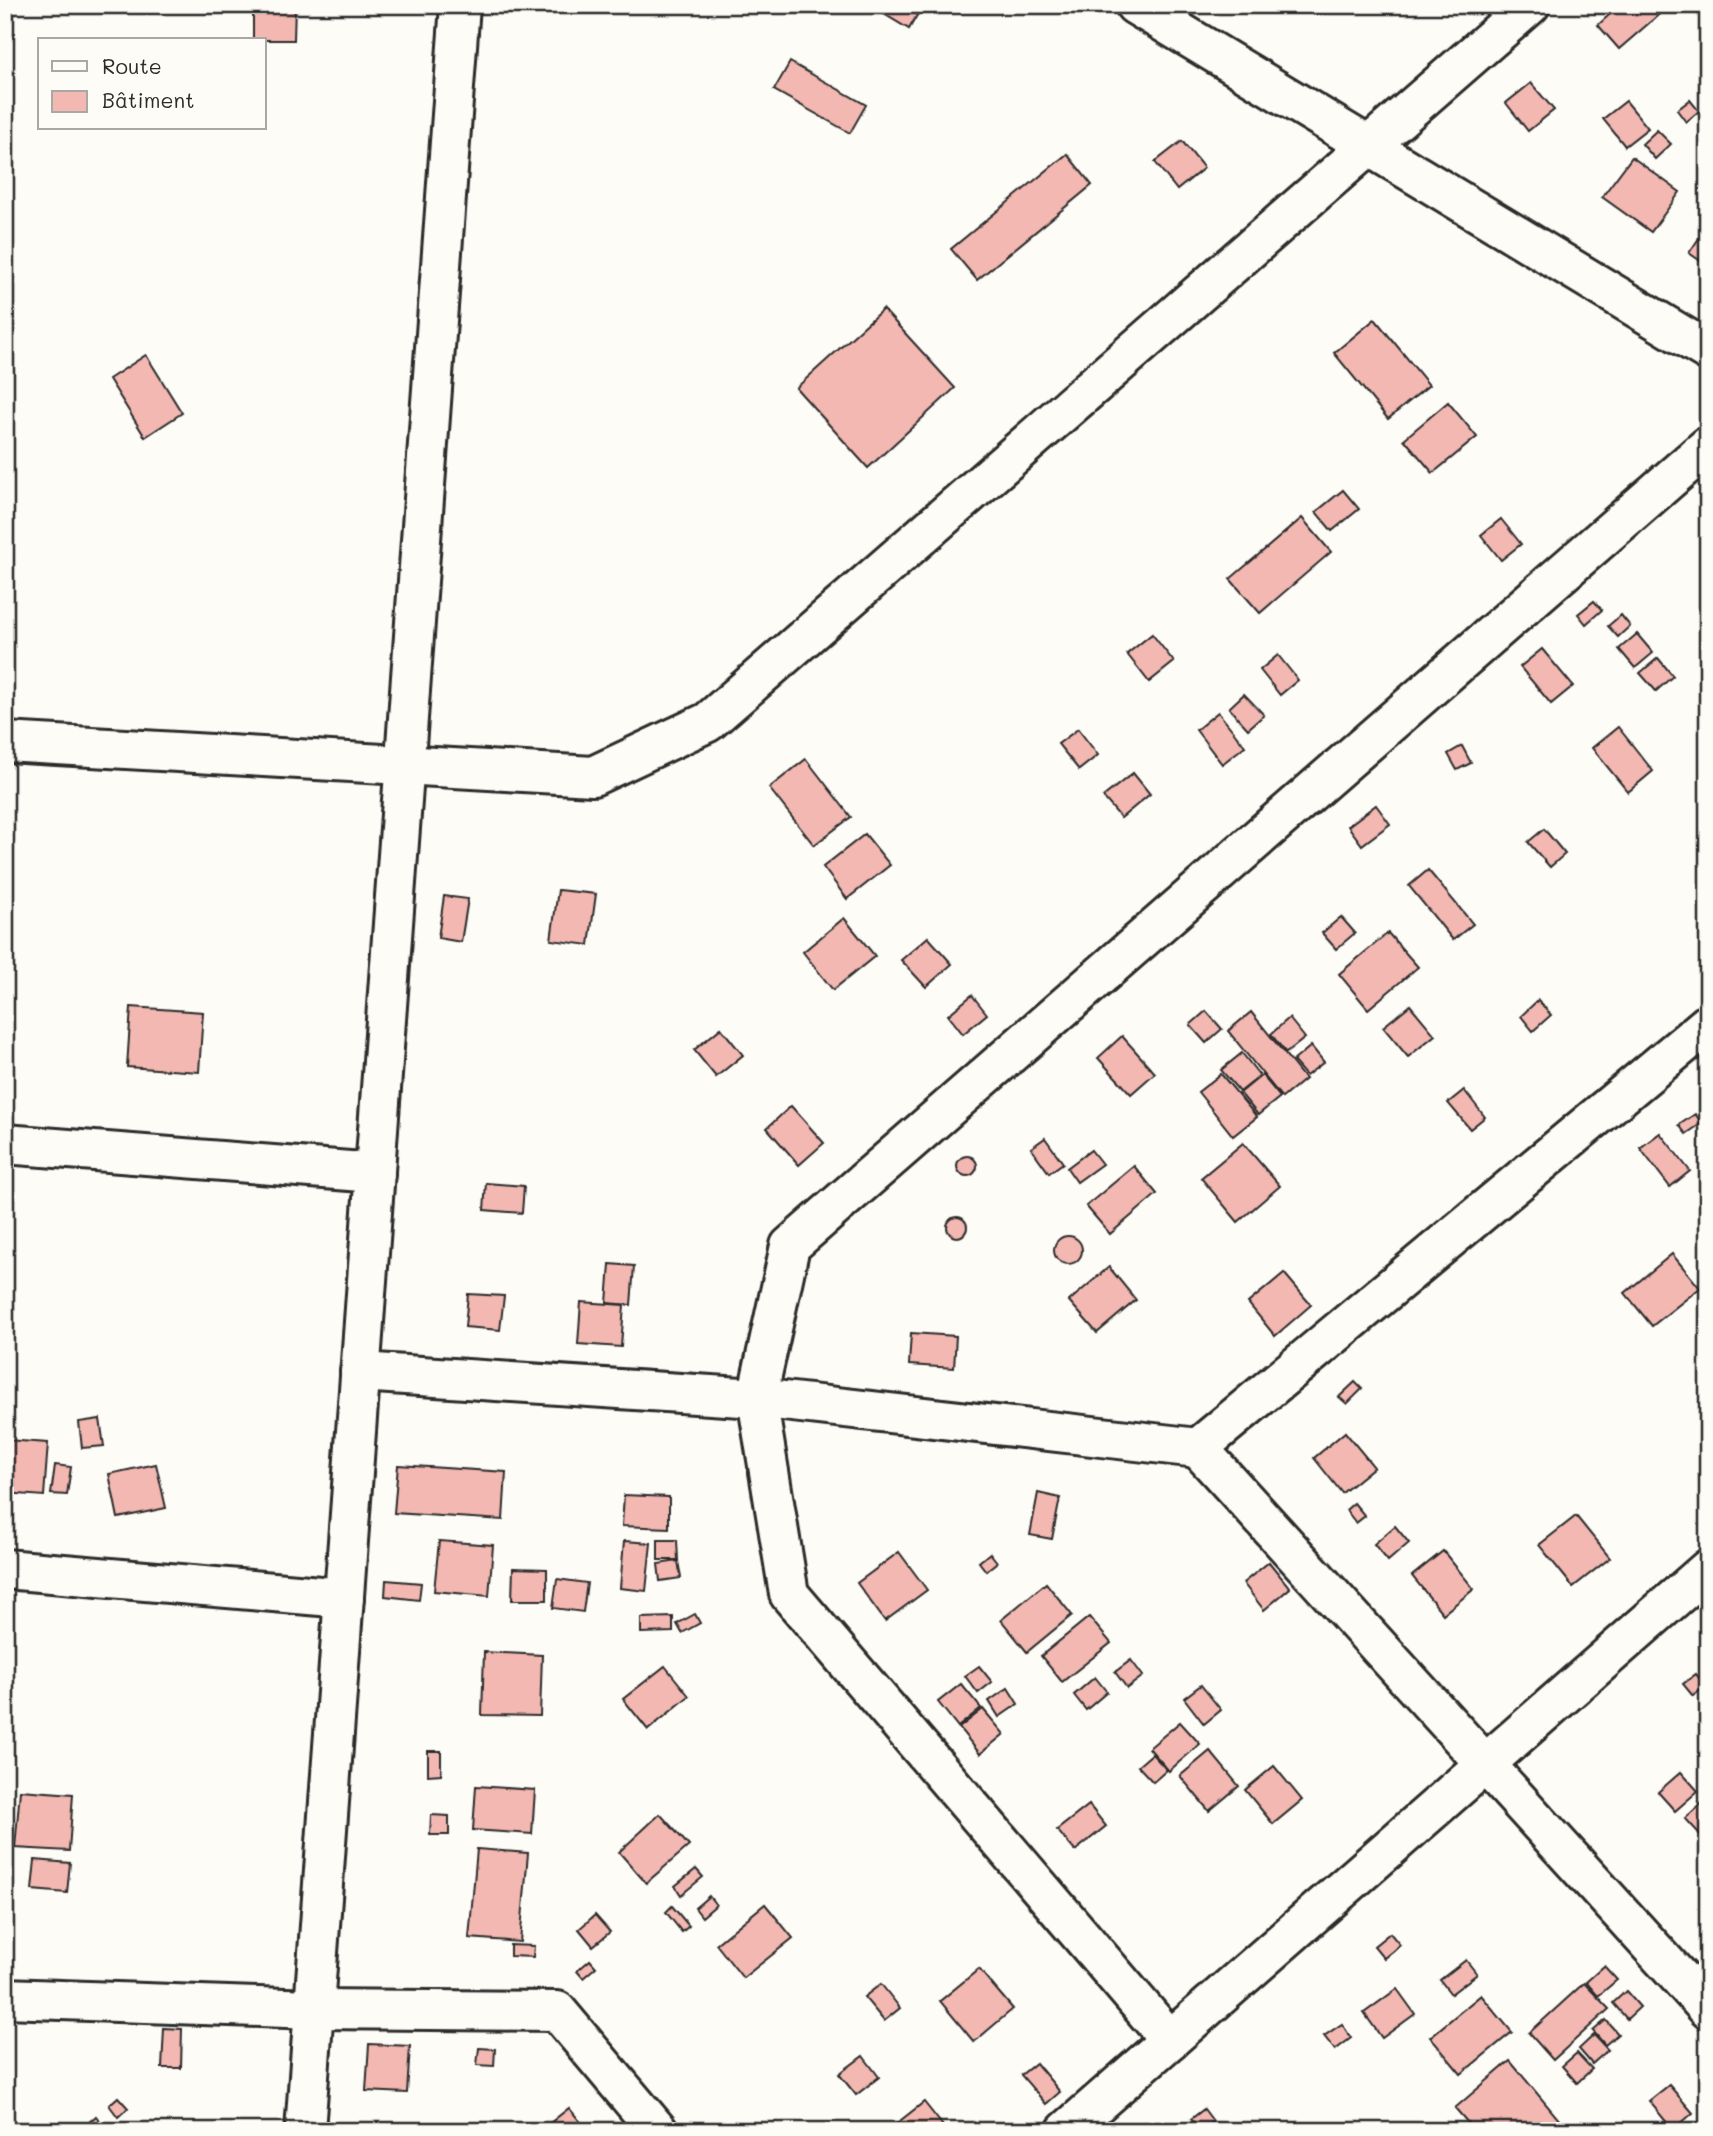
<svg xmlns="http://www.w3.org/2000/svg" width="1713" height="2136" font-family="Mali,sans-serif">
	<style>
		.building { fill: #f3b8b1; stroke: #2b2b2b; stroke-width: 2 }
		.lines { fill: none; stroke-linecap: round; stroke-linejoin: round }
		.minor-casing { stroke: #2b2b2b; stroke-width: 44 }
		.minor { stroke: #fdfcf7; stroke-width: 38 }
	</style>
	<rect width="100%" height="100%" fill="#fdfcf7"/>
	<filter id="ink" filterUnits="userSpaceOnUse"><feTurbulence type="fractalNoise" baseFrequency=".0143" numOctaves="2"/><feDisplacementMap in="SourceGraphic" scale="14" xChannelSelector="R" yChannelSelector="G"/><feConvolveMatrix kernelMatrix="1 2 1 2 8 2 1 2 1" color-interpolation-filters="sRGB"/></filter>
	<g filter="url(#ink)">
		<g class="building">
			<path d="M253 5H295L294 40H253Z"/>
			<path d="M869 5H923L909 29Z"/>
			<path d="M1620 5H1670L1619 49 1598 25Z"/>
			<path d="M790 62 866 105 850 133 774 90Z"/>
			<path d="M1531 83 1554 110 1528 131 1506 103Z"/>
			<path d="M1690 100 1699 111 1686 122 1677 110Z"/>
			<path d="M1626 101 1648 128 1625 146 1603 119Z"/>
			<path d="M1657 130 1671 144 1655 159 1642 144Z"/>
			<path d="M1182 141 1204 168 1177 190 1155 162Z"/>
			<path d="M1067 154 1092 185 977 280 951 249Z"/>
			<path d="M1632 157 1680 192 1651 232 1602 197Z"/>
			<path d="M1708 225V266L1689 253Z"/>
			<path d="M883 309 955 388 868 468 796 388Z"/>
			<path d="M1375 319 1429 385 1388 419 1334 353Z"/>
			<path d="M146 355 182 413 145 437 109 379Z"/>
			<path d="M1448 402 1477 437 1433 473 1404 439Z"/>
			<path d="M1343 490 1359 509 1332 531 1316 512Z"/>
			<path d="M1302 518 1331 552 1260 613 1230 579Z"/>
			<path d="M1501 519 1521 544 1501 560 1481 535Z"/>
			<path d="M1594 601 1602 610 1586 624 1578 614Z"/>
			<path d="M1621 615 1630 626 1618 637 1608 626Z"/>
			<path d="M1152 634 1174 662 1149 682 1127 654Z"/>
			<path d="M1637 634 1653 653 1635 668 1619 649Z"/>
			<path d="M1542 649 1573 686 1551 704 1520 667Z"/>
			<path d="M1278 655 1298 680 1280 695 1260 670Z"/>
			<path d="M1658 658 1673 676 1656 691 1640 673Z"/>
			<path d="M1244 694 1264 715 1248 729 1229 708Z"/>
			<path d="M1218 712 1245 746 1222 764 1196 730Z"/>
			<path d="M1618 727 1653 771 1628 792 1592 748Z"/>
			<path d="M1078 729 1098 755 1079 770 1058 744Z"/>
			<path d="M1462 746 1471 763 1457 770 1448 754Z"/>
			<path d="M806 759 851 817 814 845 769 788Z"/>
			<path d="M1133 773 1150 794 1121 818 1103 797Z"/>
			<path d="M1376 805 1390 824 1362 845 1348 826Z"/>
			<path d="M1544 829 1565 854 1550 867 1528 842Z"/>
			<path d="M865 834 890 865 847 899 823 867Z"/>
			<path d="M1428 870 1473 924 1453 940 1409 886Z"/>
			<path d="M558 890 596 894 589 945 551 940Z"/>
			<path d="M444 896 468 899 461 942 438 938Z"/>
			<path d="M1341 917 1355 933 1336 949 1322 933Z"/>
			<path d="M844 918 875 956 833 990 803 952Z"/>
			<path d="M1388 933 1418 967 1368 1009 1339 974Z"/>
			<path d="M928 937 952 964 926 987 901 960Z"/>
			<path d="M972 995 987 1014 963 1034 948 1015Z"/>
			<path d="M1538 1000 1551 1015 1533 1031 1521 1016Z"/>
			<path d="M1410 1005 1435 1035 1408 1057 1383 1027Z"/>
			<path d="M131 1007 203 1012 199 1072 127 1067Z"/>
			<path d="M1206 1011 1222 1029 1206 1043 1190 1025Z"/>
			<path d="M1251 1012 1305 1079 1282 1098 1228 1031Z"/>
			<path d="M1289 1018 1305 1038 1286 1053 1271 1034Z"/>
			<path d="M721 1028 743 1055 716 1077 694 1050Z"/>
			<path d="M1122 1036 1155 1073 1131 1094 1098 1058Z"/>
			<path d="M1311 1046 1324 1062 1306 1076 1293 1061Z"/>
			<path d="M1242 1053 1260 1076 1240 1092 1221 1070Z"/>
			<path d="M1221 1074 1257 1117 1233 1136 1198 1092Z"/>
			<path d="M1262 1075 1280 1097 1258 1115 1240 1093Z"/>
			<path d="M1464 1090 1485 1117 1470 1129 1448 1103Z"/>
			<path d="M791 1106 824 1143 799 1165 767 1128Z"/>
			<path d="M1695 1114 1702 1123 1686 1134 1679 1125Z"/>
			<path d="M1660 1133 1690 1171 1670 1187 1640 1148Z"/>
			<path d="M1045 1138 1063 1163 1049 1173 1031 1148Z"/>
			<path d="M1243 1143 1280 1186 1238 1222 1201 1178Z"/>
			<path d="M1091 1150 1102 1164 1077 1182 1067 1168Z"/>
			<circle cx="967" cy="1166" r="10"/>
			<path d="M1134 1166 1157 1194 1110 1234 1086 1206Z"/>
			<path d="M486 1183 524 1186 522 1213 484 1210Z"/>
			<circle cx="957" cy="1227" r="10"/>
			<circle cx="1068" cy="1250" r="14"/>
			<path d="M1672 1254 1700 1288 1652 1326 1625 1293Z"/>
			<path d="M610 1264 634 1266 631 1305 607 1303Z"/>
			<path d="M1109 1267 1136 1300 1097 1333 1069 1301Z"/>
			<path d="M1284 1273 1311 1305 1275 1336 1248 1303Z"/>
			<path d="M468 1294 504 1296 500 1330 465 1327Z"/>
			<path d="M581 1302 624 1305 621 1347 578 1344Z"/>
			<path d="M911 1333 956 1336 954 1368 909 1365Z"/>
			<path d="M1355 1382 1362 1389 1347 1404 1339 1397Z"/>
			<path d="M100 1419 104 1446 82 1448 79 1422Z"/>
			<path d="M1345 1432 1374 1467 1342 1493 1314 1458Z"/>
			<path d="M6 1440 48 1443 44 1496 5 1493Z"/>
			<path d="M156 1464 166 1508 118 1518 109 1474Z"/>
			<path d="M55 1465 71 1467 67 1495 51 1494Z"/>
			<path d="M398 1465 506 1472 503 1520 394 1513Z"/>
			<path d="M1038 1493 1060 1498 1052 1539 1030 1535Z"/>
			<path d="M624 1495 669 1497V1528L622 1526Z"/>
			<path d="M1354 1503 1365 1516 1356 1523 1346 1510Z"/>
			<path d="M1576 1516 1610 1558 1573 1587 1539 1545Z"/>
			<path d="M1395 1526 1409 1543 1388 1561 1374 1544Z"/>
			<path d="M658 1540H677L678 1560H658Z"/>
			<path d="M439 1541 493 1545 489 1596 434 1591Z"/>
			<path d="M624 1541 651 1543 646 1591 620 1588Z"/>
			<path d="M1443 1551 1474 1589 1443 1614 1412 1576Z"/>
			<path d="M899 1552 927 1590 885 1621 857 1583Z"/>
			<path d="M990 1553 997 1562 986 1571 979 1562Z"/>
			<path d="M678 1561 681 1578 660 1581 658 1564Z"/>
			<path d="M1269 1562 1290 1588 1264 1610 1243 1583Z"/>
			<path d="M513 1568 547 1569V1600H512Z"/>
			<path d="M557 1579 587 1583 583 1612 553 1608Z"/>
			<path d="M386 1580 421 1583 419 1600 385 1596Z"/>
			<path d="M1046 1583 1072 1615 1027 1652 1001 1620Z"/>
			<path d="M695 1614 700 1623 682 1633 677 1624Z"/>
			<path d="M673 1617V1632L641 1633V1618Z"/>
			<path d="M1089 1617 1111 1643 1062 1682 1041 1656Z"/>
			<path d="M484 1652 542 1655 540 1716 482 1715Z"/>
			<path d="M1131 1660 1143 1676 1127 1688 1115 1672Z"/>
			<path d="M665 1666 689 1696 648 1730 623 1699Z"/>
			<path d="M979 1666 992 1682 978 1693 965 1676Z"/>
			<path d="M1696 1674 1706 1686 1693 1696 1683 1684Z"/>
			<path d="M1095 1677 1107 1692 1086 1710 1074 1695Z"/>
			<path d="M961 1684 981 1708 958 1727 938 1702Z"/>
			<path d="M1201 1685 1221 1710 1204 1724 1184 1698Z"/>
			<path d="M1008 1688 1018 1704 999 1717 989 1701Z"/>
			<path d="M983 1709 1004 1734 980 1754 959 1728Z"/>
			<path d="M1180 1722 1200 1744 1169 1771 1149 1748Z"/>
			<path d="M428 1751H441V1774L428 1775Z"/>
			<path d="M1210 1751 1239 1786 1209 1811 1180 1776Z"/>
			<path d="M1152 1754 1167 1770 1153 1782 1138 1766Z"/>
			<path d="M1274 1766 1302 1800 1273 1824 1245 1790Z"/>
			<path d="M1681 1772 1698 1791 1675 1811 1658 1792Z"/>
			<path d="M476 1786 535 1790 532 1834 473 1830Z"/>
			<path d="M20 1790 73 1794 69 1851 15 1848Z"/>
			<path d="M1708 1798V1843L1685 1818Z"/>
			<path d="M1089 1805 1106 1826 1075 1851 1057 1830Z"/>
			<path d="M660 1814 689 1846 646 1883 619 1852Z"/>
			<path d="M431 1815 449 1816V1835H430Z"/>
			<path d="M477 1849 528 1853 520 1942 469 1938Z"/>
			<path d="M35 1860 70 1863 67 1893 32 1890Z"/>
			<path d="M696 1869 703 1877 681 1895 675 1886Z"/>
			<path d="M709 1896 716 1905 702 1917 695 1908Z"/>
			<path d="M765 1904 793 1938 743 1978 716 1944Z"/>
			<path d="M672 1906 689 1926 682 1932 666 1912Z"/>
			<path d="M595 1915 610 1932 593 1946 579 1929Z"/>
			<path d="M1390 1933 1400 1945 1384 1958 1374 1946Z"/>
			<path d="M510 1945 534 1946 533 1957 510 1956Z"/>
			<path d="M590 1960 596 1967 583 1978 577 1971Z"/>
			<path d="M1466 1960 1477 1974 1451 1994 1440 1980Z"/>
			<path d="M1604 1966 1617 1980 1598 1996 1586 1982Z"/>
			<path d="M979 1969 1013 2009 974 2042 940 2001Z"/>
			<path d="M1584 1983 1609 2009 1553 2060 1529 2033Z"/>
			<path d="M881 1984 900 2008 884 2021 864 1997Z"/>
			<path d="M1397 1989 1415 2014 1382 2038 1364 2013Z"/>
			<path d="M1626 1991 1640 2007 1627 2019 1613 2003Z"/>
			<path d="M1481 1995 1512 2032 1461 2074 1430 2037Z"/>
			<path d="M1606 2020 1618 2034 1605 2045 1593 2031Z"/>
			<path d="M1342 2024 1351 2038 1335 2050 1324 2036Z"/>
			<path d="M164 2028 182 2029 181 2068H162Z"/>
			<path d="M1594 2035 1608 2050 1592 2064 1579 2049Z"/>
			<path d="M369 2044 410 2046 407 2093 366 2091Z"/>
			<path d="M479 2048 495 2049 494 2066 477 2065Z"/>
			<path d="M1577 2053 1592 2069 1577 2083 1562 2066Z"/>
			<path d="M863 2056 879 2077 856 2095 839 2074Z"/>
			<path d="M1510 2061 1561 2122 1550 2131H1539L1534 2124 1526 2131H1475L1455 2108Z"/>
			<path d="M1036 2063 1060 2092 1046 2104 1021 2075Z"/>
			<path d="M1669 2085 1693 2113 1673 2130 1649 2101Z"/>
			<path d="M118 2097 128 2108 118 2117 109 2105Z"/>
			<path d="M924 2102 947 2131H893L891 2128Z"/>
			<path d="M569 2108 588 2131H540Z"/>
			<path d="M1204 2109 1213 2121 1201 2131 1191 2119Z"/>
			<path d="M96 2116 108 2131H79Z"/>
		</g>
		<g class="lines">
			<g class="minor-casing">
				<g id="minor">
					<path d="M1135 5 1708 351"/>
					<path d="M5 742 593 776 708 722 1530 5"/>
					<path d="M5 1144 375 1173"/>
					<path d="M360 1372 757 1398 1198 1448 1708 1024"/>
					<path d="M1198 1448 1708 2009"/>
					<path d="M5 1569 344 1598"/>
					<path d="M5 1998 313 2009 557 2011 658 2131"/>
					<path d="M1170 2040 789 1594 757 1398 790 1246 1708 446"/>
					<path d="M305 2131 460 5"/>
					<path d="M1066 2131 1708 1569"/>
				</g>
			</g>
			<use href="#minor" class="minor"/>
		</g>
	</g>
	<rect width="1713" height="2136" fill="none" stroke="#fdfcf7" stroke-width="28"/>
	<rect x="14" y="14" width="1685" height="2108" fill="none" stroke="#2b2b2b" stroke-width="2.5" filter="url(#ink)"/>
	<rect x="38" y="38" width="228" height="91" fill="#fdfcf7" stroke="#a9a8a5" stroke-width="2"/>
	<rect x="52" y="61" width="35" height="10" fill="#fdfcf7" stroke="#a9a8a5" stroke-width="2"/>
	<text x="102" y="74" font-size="21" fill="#2b2b2b">Route</text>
	<rect x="52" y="91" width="35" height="21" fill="#f3b8b1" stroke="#a9a8a5" stroke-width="2"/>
	<text x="102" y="108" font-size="21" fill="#2b2b2b">Bâtiment</text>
</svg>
